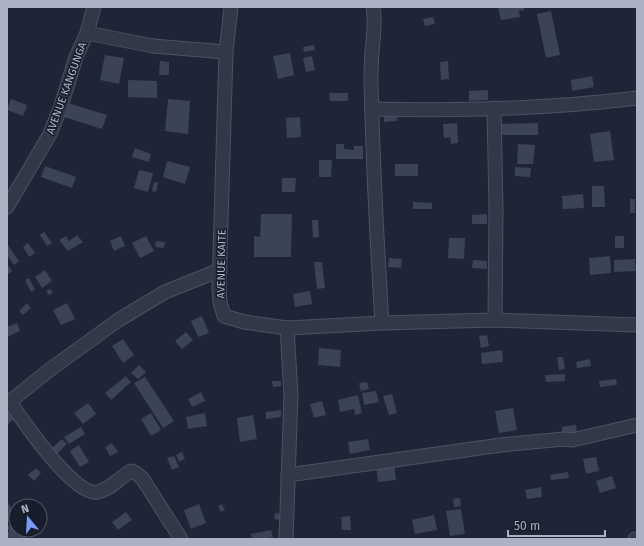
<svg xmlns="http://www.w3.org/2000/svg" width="644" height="546" font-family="'Fira Sans',sans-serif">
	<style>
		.building { fill: #3b4357 }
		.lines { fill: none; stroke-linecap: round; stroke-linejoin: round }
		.street-casing { stroke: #4d5262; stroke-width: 15 }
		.street { stroke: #323847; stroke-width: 13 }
		.labels { text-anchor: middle; stroke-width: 3; stroke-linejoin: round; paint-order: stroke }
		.street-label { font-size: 11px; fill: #acb2c4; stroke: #181d2b }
	</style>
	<rect width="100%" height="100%" fill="#1f2536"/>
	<g class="building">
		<path d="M498 7H524V10L519 11 520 17 501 20Z"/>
		<path d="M551 11 560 55 546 58 537 14Z"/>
		<path d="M433 17 435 24 425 26 423 19Z"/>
		<path d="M314 45 315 50 304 52 303 47Z"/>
		<path d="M290 53 294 75 278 79 273 56Z"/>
		<path d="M105 55 124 58 119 84 100 80Z"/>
		<path d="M312 56 315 70 306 72 303 58Z"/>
		<path d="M160 61 169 62V75H159Z"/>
		<path d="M448 61 449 79 441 80 440 62Z"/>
		<path d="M592 76 594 87 572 91 571 80Z"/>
		<path d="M128 80 157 81V98L128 97Z"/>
		<path d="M488 90V100L469 101V91Z"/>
		<path d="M329 93H348V101H330Z"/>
		<path d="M11 99 27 105 23 116 7 110Z"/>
		<path d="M168 99 190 101 188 134 165 131Z"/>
		<path d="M68 103 107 115 102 129 64 117Z"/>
		<path d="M384 114H397V121L384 122Z"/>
		<path d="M300 117 301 137 287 138 286 118Z"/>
		<path d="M457 123 458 143 451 144 450 137 444 138 443 124Z"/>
		<path d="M538 123V135H500V124Z"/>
		<path d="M610 131 614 160 594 162 590 134Z"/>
		<path d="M336 144H344V149L354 150V146H363V159H336Z"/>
		<path d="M518 144 535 145 533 164H517Z"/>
		<path d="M135 148 151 154 149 162 132 157Z"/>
		<path d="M319 160H332L331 177H319Z"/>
		<path d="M167 161 190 167 185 184 163 177Z"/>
		<rect x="395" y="164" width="23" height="12"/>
		<path d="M45 166 76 177 72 188 41 177Z"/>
		<path d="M515 167 531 168 530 177 515 176Z"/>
		<path d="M139 170 153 173 148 192 134 188Z"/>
		<path d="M282 178H296L295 192H282Z"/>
		<path d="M154 182 158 183 156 192 152 191Z"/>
		<path d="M592 186H604L605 207H592Z"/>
		<path d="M583 194 584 208 563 209 562 196Z"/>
		<rect x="630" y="199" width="5" height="14"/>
		<path d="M413 202 432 203V209H413Z"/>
		<path d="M261 214H292L291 257H254V236L260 237Z"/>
		<path d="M487 214V224H472V215Z"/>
		<path d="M312 220H318L319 237 313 238Z"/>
		<path d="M44 232 52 243 47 246 40 235Z"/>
		<path d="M77 235 83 242 68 251 59 240 66 236 69 241Z"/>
		<path d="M121 236 125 246 114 251 110 241Z"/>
		<path d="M146 236 154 251 140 258 132 243Z"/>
		<rect x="615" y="236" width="9" height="12"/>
		<path d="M449 238H465L464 259 448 258Z"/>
		<path d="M156 241 165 242 164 248 155 247Z"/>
		<path d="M28 243 35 253 29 257 23 247Z"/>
		<path d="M8 245 19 261 14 265 7 255V246Z"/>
		<path d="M610 256 611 273 590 275 589 258Z"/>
		<path d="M389 258 402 259 401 268 388 267Z"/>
		<path d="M635 259 636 271 614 272V260Z"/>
		<path d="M473 260 487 261V269L472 268Z"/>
		<path d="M314 262H322L325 288 317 289Z"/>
		<path d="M7 264 12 271 7 275Z"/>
		<path d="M45 270 52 281 42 288 35 277Z"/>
		<path d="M29 278 35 290 31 292 25 280Z"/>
		<path d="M50 289 53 292 49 295 46 291Z"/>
		<path d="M310 291 312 304 295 307 293 294Z"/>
		<path d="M27 303 31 308 23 315 19 311Z"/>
		<path d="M67 303 75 319 61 325 53 310Z"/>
		<path d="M202 316 209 333 198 337 191 321Z"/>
		<path d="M17 323 20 331 7 337V327Z"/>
		<path d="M186 332 193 340 182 349 175 341Z"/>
		<path d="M487 335 489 346 481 348 479 336Z"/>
		<path d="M123 339 134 355 123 363 112 346Z"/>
		<path d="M319 348 341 350 340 367 318 365Z"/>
		<path d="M502 350 503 362 482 364 481 353Z"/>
		<path d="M557 357H563L565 369 559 370Z"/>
		<path d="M590 359 591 366 577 368 576 362Z"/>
		<path d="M139 365 146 372 138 379 131 373Z"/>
		<path d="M565 374V381L546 382 545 375Z"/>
		<path d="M126 376 131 382 111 400 105 393Z"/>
		<path d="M145 377 174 421 163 428 134 383Z"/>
		<path d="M616 379 617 385 600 387 599 381Z"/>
		<path d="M272 381H281V386L273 387Z"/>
		<path d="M367 382 369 389 361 391 359 383Z"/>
		<path d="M376 391 379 402 364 405 362 393Z"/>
		<path d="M201 392 205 401 192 407 188 399Z"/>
		<path d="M392 394 397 413 389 415 383 396Z"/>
		<path d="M358 395 362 413 355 415 354 409 340 412 338 400Z"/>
		<path d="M322 401 326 415 314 418 310 404Z"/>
		<path d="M88 403 96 414 83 424 74 413Z"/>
		<path d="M513 408 517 430 499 433 495 411Z"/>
		<path d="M281 410V417L266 419V412Z"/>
		<path d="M9 413 14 419 7 425V414Z"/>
		<path d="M151 413 161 430 151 436 141 419Z"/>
		<path d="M205 413 207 426 188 429 186 417Z"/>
		<path d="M253 415 257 439 240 442 237 418Z"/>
		<path d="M576 425 577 433 562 434V427Z"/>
		<path d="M81 427 85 434 69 444 64 437Z"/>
		<path d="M62 439 67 444 56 455 51 449Z"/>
		<path d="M368 439 370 450 350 454 348 442Z"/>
		<path d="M112 443 118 452 110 456 105 447Z"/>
		<path d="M79 445 89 462 80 467 70 451Z"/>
		<path d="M182 452 185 459 179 462 176 455Z"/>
		<path d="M174 456 179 467 172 470 167 458Z"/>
		<path d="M596 457 599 471 586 474 583 459Z"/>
		<path d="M394 463 396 480 378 482 376 465Z"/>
		<path d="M36 468 41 473 34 481 28 475Z"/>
		<path d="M568 472 569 478 551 480 550 475Z"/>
		<path d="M612 476 616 488 600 493 596 481Z"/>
		<path d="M541 487 542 497 527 499 525 490Z"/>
		<path d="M460 498 461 506 454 507 453 499Z"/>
		<path d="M7 502 16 514V515L7 522Z"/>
		<path d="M199 504 206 523 191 529 184 510Z"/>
		<path d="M222 504 225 510 221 512 218 506Z"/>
		<path d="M461 509 465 534 450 536 446 511Z"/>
		<path d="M126 512 132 520 118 530 112 522Z"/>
		<path d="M275 513 283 514V520L274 519Z"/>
		<path d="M434 515 437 530 415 534 412 520Z"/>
		<path d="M350 516 351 530H342L341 517Z"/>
		<path d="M42 517 47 524 40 530V519Z"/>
		<path d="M16 521V530H28L31 534 23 539H7V533L9 531 7 527Z"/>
		<path d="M271 530 273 537 264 539H252L251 534Z"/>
	</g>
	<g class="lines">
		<g class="street-casing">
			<g id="street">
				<path d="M231 7 226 52 219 288 220 302 224 316 244 322 287 328 382 323 495 320 637 325"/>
				<path d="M373 7C376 23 373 37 372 52 371 62 371 73 371 83 373 163 377 243 382 323"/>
				<path d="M87 33 153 46 226 52"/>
				<path d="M494 108 496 210 495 320"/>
				<path d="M372 109C461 111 549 109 637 98"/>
				<path d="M7 207 50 134 61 106 76 57 87 33 94 7"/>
				<path d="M10 402C23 421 74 496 97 492 110 490 120 477 131 471L136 473 142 478 181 539"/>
				<path d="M7 404 48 371 117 321 140 307 165 292 220 270"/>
				<path d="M288 475 501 445 564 439 572 440 637 425"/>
				<path d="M286 539 291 394 287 328"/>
				<path d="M635 539H637"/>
			</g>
		</g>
		<use href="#street" class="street"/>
	</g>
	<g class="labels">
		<g class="street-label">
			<text transform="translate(66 88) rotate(-70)" y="4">AVENUE KANGUNGA</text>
			<text transform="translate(221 264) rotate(-89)" y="4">AVENUE KAITE</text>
		</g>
	</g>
	<rect width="644" height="546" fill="none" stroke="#acb2c4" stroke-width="16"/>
	<g transform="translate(28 518) rotate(342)"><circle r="19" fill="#181d2b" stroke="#535968"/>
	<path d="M0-3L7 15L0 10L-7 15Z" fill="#7c9af9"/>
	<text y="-6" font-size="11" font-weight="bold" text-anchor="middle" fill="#acb2c4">N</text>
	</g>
	<path d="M508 530v6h97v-6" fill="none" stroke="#acb2c4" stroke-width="2"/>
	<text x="514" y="530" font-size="12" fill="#acb2c4" stroke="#181d2b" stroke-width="3" paint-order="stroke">50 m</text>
</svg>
